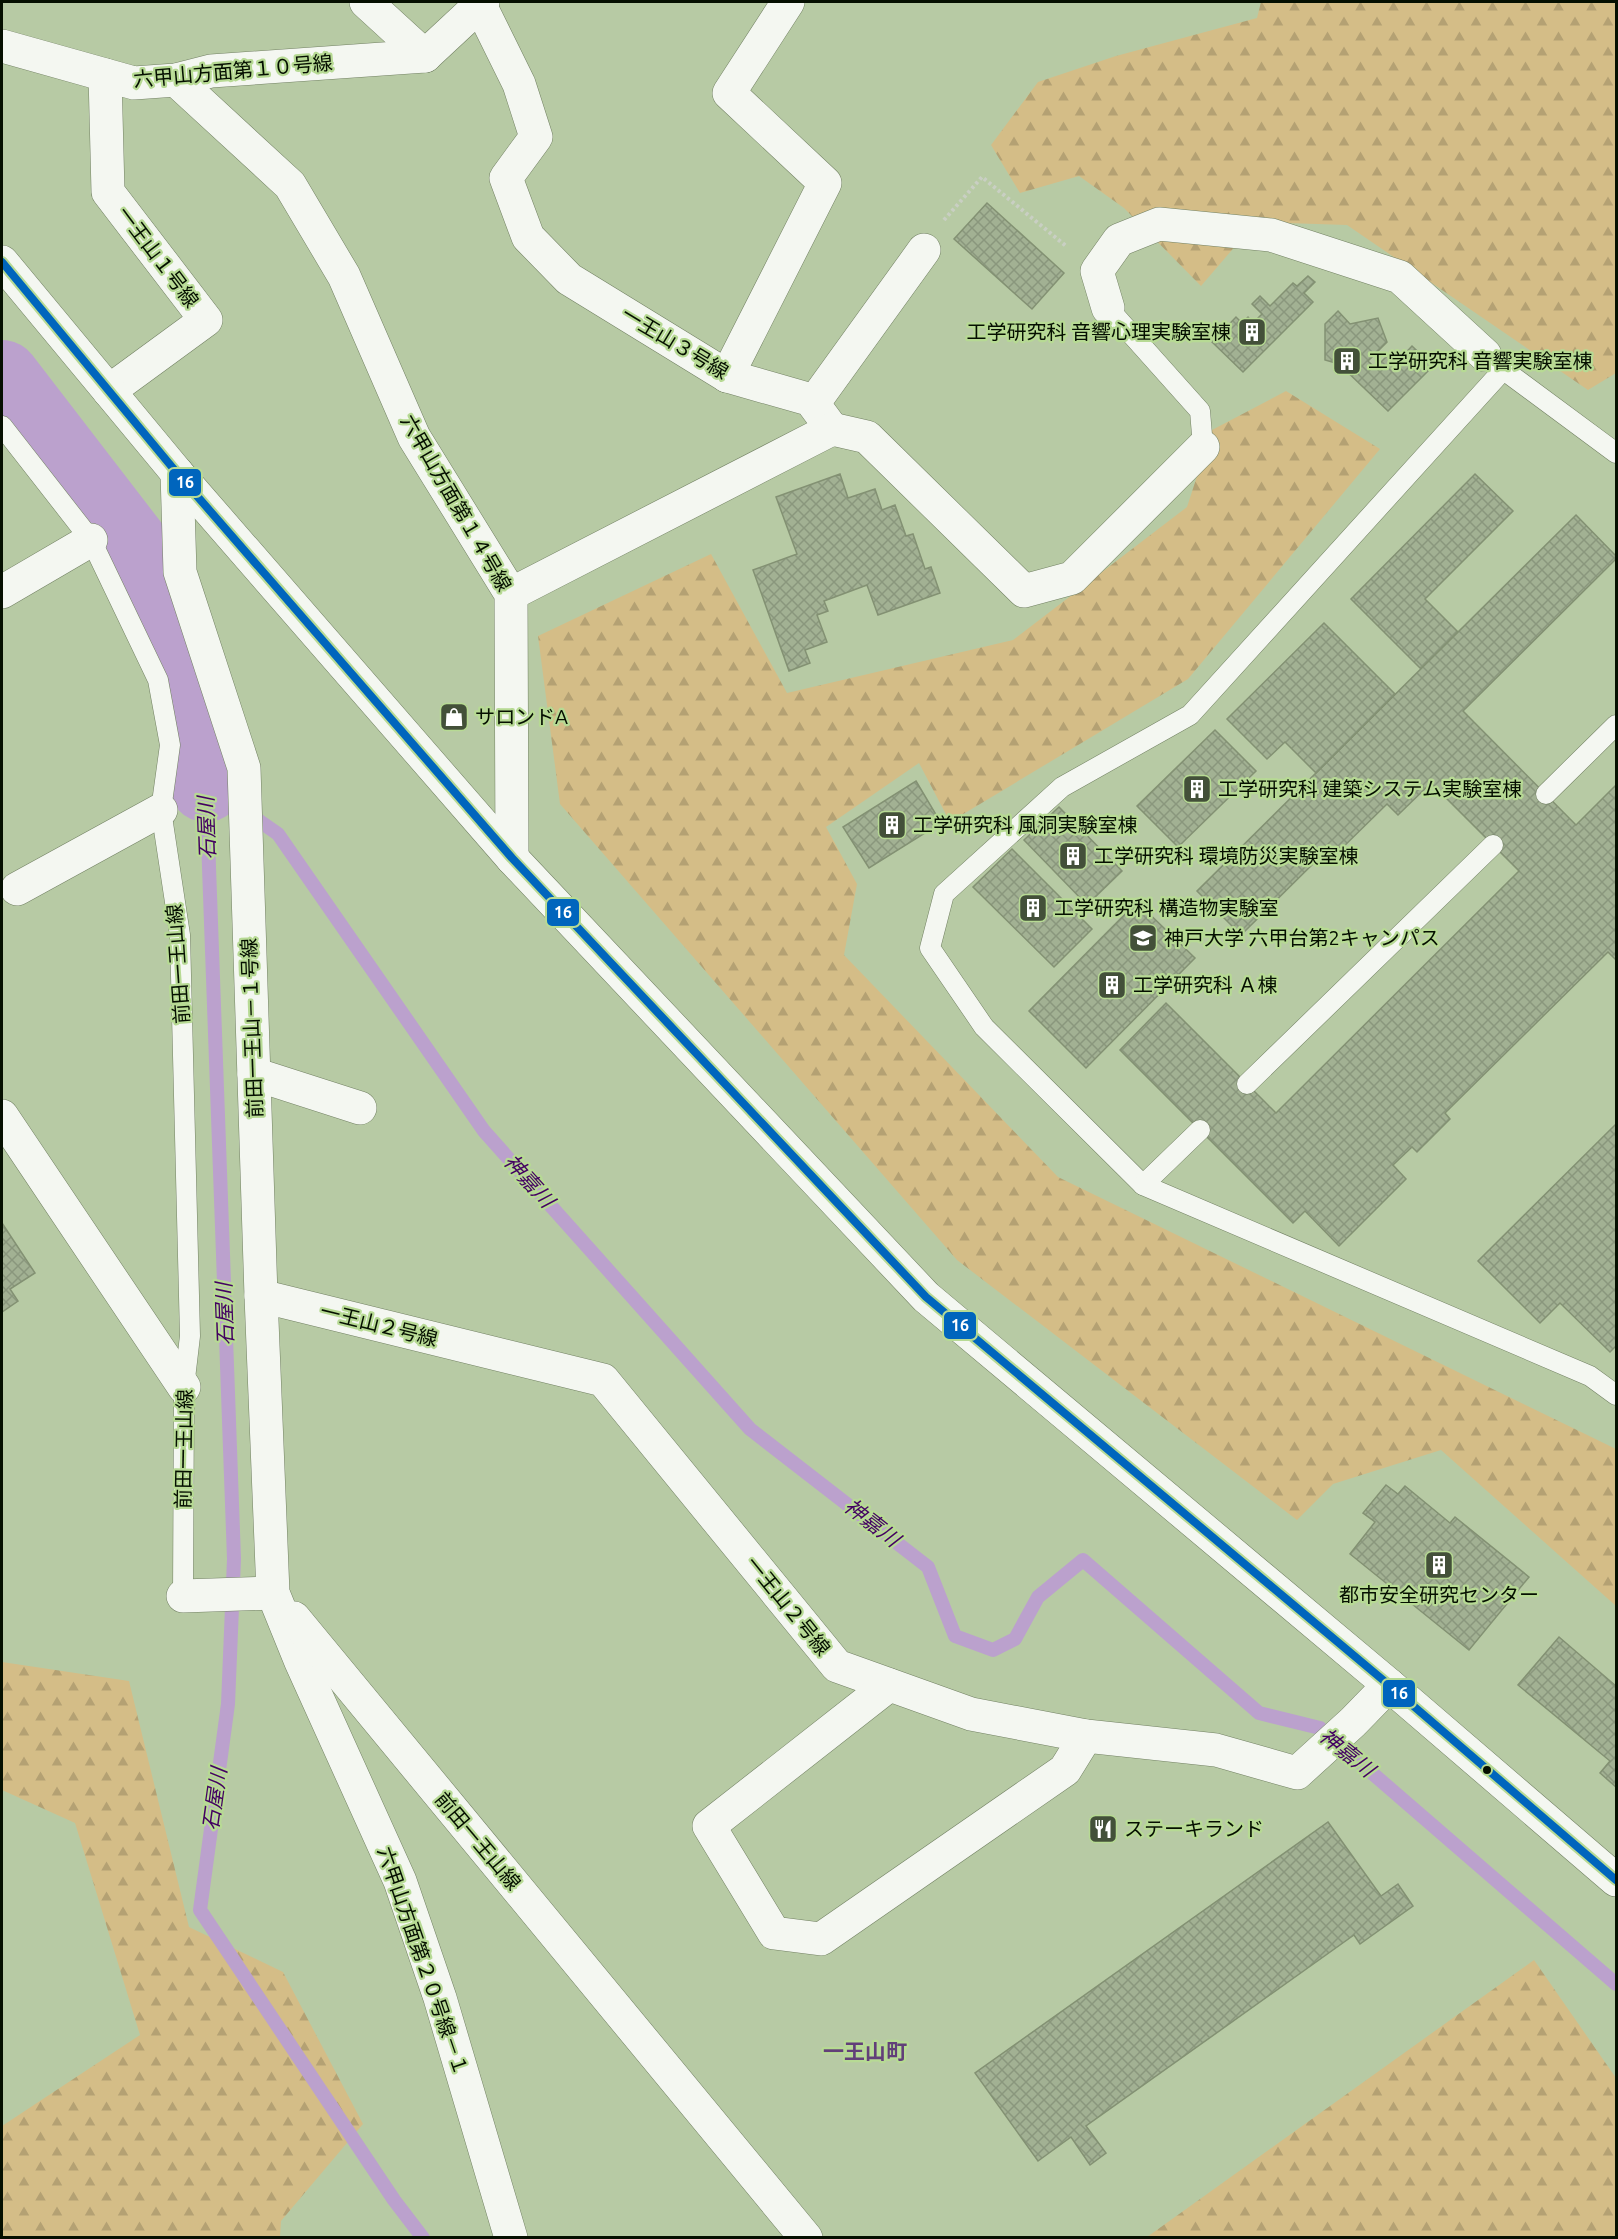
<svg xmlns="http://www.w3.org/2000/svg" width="1618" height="2239" font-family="Ubuntu,'Noto Sans JP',sans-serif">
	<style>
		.forest { fill: url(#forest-firs) }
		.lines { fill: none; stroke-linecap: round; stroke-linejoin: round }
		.stream { stroke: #bba1cd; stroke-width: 14 }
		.river { stroke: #bba1cd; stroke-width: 76 }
		.building { fill: url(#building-cross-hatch); stroke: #839173; stroke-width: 1.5 }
		.service-casing { stroke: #728163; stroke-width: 21 }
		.minor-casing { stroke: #728163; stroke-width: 34 }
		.primary-casing { stroke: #728163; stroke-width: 34 }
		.path { stroke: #c9cfc3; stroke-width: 4; stroke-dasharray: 3 3; stroke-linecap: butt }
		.service { stroke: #f4f7f1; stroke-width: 20 }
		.minor { stroke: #f4f7f1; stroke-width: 33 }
		.primary { stroke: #f4f7f1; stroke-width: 33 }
		.bus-1-casing { stroke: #b7da94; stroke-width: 12 }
		.bus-1 { stroke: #0065bd; stroke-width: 8 }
		.bus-dot { fill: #050f00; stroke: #b7da94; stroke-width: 2 }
		.labels { text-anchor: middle; stroke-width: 4.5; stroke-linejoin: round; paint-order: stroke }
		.street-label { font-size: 20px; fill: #050f00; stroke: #b7da94 }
		.poi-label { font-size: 20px; fill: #050f00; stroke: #b7da94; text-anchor: start }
		.water-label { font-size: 21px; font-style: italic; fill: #430062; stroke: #b7da94 }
		.neighbourhood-label { font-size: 21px; font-weight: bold; fill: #623f79; stroke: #b7da94 }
		.line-badge { stroke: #b7da94; stroke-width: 2 }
		.badge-label { font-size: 16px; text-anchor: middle; font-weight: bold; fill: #fff }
	</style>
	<defs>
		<pattern id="forest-firs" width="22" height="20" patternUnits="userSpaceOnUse" patternTransform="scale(1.5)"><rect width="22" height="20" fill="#d4bd87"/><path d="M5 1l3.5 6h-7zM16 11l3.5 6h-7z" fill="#b4a173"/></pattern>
		<pattern id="building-cross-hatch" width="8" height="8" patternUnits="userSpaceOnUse" patternTransform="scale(1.5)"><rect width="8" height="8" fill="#a2b193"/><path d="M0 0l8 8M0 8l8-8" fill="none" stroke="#8a977d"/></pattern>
	</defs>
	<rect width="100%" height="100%" fill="#b7caa4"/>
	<g class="forest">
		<path d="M1261 2H1616V373L1588 390 1347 225 1256 222 1201 286 1124 208 1079 176 1020 193 991 145 1038 82 1116 56 1257 18Z"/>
		<path d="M1286 391 1380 449 1188 679 950 822 919 763 826 827 857 884 844 955 1058 1177 1616 1449V1606L1441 1450 1333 1484 1297 1520 957 1260 560 804 538 636 711 554 787 693 1013 640 1187 507 1212 430Z"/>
		<path d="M2 1662 129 1681 189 1927 283 1972 363 2124 281 2221 280 2237H2V2126L140 2035 75 1823 2 1790Z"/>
		<path d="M1534 1960 1616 2078V2237H1147Z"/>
	</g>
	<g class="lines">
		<g class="stream">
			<path d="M206 784 278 834 484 1131 750 1429 928 1567 955 1636 993 1650 1015 1639 1038 1597 1083 1560 1259 1713 1320 1728 1616 1984"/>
			<path d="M206 784 234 1559 228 1704 200 1910 394 2200 423 2238"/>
		</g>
		<path class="river" d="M2 378 136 552 188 676 206 784"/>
	</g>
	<g class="building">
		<path d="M987 203 1064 273 1032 309 954 239Z"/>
		<path d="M1308 276 1315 282 1304 293 1313 302 1243 372 1212 342 1236 317 1242 323 1248 317 1253 323 1262 314 1252 304 1260 296 1270 306 1293 283 1297 286Z"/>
		<path d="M1338 311 1350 324 1378 318 1387 342 1368 361 1375 368 1388 355 1396 363 1412 346 1433 366 1388 411 1339 364 1325 360V324Z"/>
		<path d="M840 474 848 498 875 489 882 510 895 505 906 536 913 534 925 569 931 567 940 593 878 615 867 585 824 601 828 611 817 615 827 642 805 650 810 663 789 671 753 570 797 554 776 497Z"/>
		<path d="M1475 474 1513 511 1425 599 1458 632 1421 669 1351 599Z"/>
		<path d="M1576 515 1616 556V559L1463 711 1576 825 1616 785V960L1608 952 1445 1113 1450 1119 1417 1152 1412 1147 1393 1165 1406 1179 1339 1246 1305 1211 1293 1223 1120 1050 1166 1003 1276 1113 1519 871 1431 783 1398 815 1387 804 1333 857 1327 850 1241 935 1197 891Z"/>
		<path d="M1324 623 1395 694 1316 773 1285 742 1267 759 1227 719Z"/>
		<path d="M1215 730 1256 771 1178 847 1137 806Z"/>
		<path d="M916 781 941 823 869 868 843 827Z"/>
		<path d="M1059 807 1122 871 1087 905 1024 840Z"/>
		<path d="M1012 849 1092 929 1054 967 973 887Z"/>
		<path d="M1137 902 1195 958 1086 1068 1029 1011Z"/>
		<path d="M1616 1124V1346L1610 1352 1560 1303 1540 1323 1478 1261Z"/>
		<path d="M2 1223 35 1273 10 1289 18 1301 2 1312Z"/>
		<path d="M1386 1485 1398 1494 1405 1486 1450 1523 1455 1517 1529 1577 1469 1650 1350 1554 1375 1522 1363 1513Z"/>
		<path d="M1559 1637 1616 1686V1787L1600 1773 1610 1761 1518 1685Z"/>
		<path d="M1328 1822 1381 1896 1398 1884 1413 1906 1360 1944 1354 1935 1086 2126 1106 2153 1090 2165 1071 2137 1038 2161 975 2073Z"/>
	</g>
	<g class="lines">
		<g class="service-casing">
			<g id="service">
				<path d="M1108 308 1200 411 1203 447"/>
				<path d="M1493 362 1616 453"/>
				<path d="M1503 370 1190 715 1062 787 944 894 930 948 984 1027 1143 1185 1590 1376 1616 1395"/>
				<path d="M2 426 91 540 158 680 170 745 161 810 180 935 190 1336 184 1387 183 1596"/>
				<path d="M1546 794 1616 725"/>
				<path d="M1247 1084 1493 845"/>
				<path d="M1143 1185 1200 1130"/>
			</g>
		</g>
		<g class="minor-casing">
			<g id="minor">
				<path d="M366 2 425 56"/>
				<path d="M480 5 519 84 536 137 506 178 528 237 569 279 727 376 815 401V406L832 429 511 594"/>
				<path d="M2 46 134 83 176 80 211 71 425 56 483 2"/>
				<path d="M105 75 108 192 206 320 109 391"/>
				<path d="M176 80 290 185 344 276 414 437 511 594 512 858"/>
				<path d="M1108 308 1097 271 1119 240 1159 224 1271 235 1400 277 1485 355"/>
				<path d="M727 376 825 183 729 93 788 2"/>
				<path d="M815 401 924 250"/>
				<path d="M832 429 867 437 1024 591 1072 578 1203 447"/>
				<path d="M177 473 180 572 244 768 261 1296 273 1593 301 1662 400 1881 440 1998 511 2238"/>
				<path d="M2 592 91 540"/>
				<path d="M17 889 161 810"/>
				<path d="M254 1074 360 1108"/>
				<path d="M2 1116 184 1387"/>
				<path d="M261 1296 603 1380 837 1666 971 1714 1086 1736 1216 1750 1297 1773 1353 1722 1389 1685"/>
				<path d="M183 1596 273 1593"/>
				<path d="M294 1618 806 2238"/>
				<path d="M889 1685 709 1826 774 1933 821 1939 1065 1770 1086 1736"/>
			</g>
		</g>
		<g class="primary-casing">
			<path id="primary" d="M2 262 177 473 512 858 926 1297 1389 1685 1616 1880"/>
		</g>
		<path class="path" d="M944 220 982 177 1066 246"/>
		<use href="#service" class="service"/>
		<use href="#minor" class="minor"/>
		<use href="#primary" class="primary"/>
		<g class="bus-1-casing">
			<path id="bus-1" d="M2 262 177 473 512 858 926 1297 1389 1685 1616 1880"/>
		</g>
		<use href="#bus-1" class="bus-1"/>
	</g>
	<defs>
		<g id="building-square" transform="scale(1.5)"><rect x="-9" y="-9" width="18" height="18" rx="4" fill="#435039" stroke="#b7da94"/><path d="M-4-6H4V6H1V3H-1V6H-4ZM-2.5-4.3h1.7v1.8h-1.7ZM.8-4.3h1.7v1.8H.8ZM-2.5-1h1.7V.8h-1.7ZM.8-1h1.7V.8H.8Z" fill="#fff"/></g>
		<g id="shop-square" transform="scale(1.5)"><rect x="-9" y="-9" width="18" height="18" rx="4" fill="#435039" stroke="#b7da94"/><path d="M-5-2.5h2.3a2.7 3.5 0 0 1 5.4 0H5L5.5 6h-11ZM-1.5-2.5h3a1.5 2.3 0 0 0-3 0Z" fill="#fff"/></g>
		<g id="university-square" transform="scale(1.5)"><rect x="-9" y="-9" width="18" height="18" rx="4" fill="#435039" stroke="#b7da94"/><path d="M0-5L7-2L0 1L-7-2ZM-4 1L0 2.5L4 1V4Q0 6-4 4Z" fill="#fff"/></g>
		<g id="restaurant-square" transform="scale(1.5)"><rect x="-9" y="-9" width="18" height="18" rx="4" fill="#435039" stroke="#b7da94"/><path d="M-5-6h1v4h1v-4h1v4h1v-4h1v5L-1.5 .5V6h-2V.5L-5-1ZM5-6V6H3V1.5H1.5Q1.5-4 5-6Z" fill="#fff"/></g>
	</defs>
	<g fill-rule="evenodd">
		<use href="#building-square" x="1252" y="332"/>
		<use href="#building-square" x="1347" y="361"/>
		<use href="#shop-square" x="454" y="717"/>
		<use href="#building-square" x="1197" y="789"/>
		<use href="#building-square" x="892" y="825"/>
		<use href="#building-square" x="1073" y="856"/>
		<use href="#building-square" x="1033" y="908"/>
		<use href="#university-square" x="1143" y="938"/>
		<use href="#building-square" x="1112" y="985"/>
		<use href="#building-square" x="1439" y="1565"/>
		<use href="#restaurant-square" x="1103" y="1829"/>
	</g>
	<circle class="bus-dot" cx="1487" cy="1770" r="5"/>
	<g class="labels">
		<g class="street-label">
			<text transform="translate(233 71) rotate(-5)" y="7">六甲山方面第１０号線</text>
			<text transform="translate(158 257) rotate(53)" y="7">一王山１号線</text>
			<text transform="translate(675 343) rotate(31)" y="7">一王山３号線</text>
			<text transform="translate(456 503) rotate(60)" y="7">六甲山方面第１４号線</text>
			<text transform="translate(178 964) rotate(-94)" y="7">前田一王山線</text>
			<text transform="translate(252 1028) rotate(-92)" y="7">前田一王山－１号線</text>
			<text transform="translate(379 1325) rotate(14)" y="7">一王山２号線</text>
			<text transform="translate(184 1449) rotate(-89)" y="7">前田一王山線</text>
			<text transform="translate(788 1606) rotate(51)" y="7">一王山２号線</text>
			<text transform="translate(478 1841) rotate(50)" y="7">前田一王山線</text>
			<text transform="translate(423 1961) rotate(71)" y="7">六甲山方面第２０号線－１</text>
		</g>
		<g class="poi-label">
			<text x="1231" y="339" text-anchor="end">工学研究科 音響心理実験室棟</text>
			<text x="1368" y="368">工学研究科 音響実験室棟</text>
			<text x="475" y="724">サロンドA</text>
			<text x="1218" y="796">工学研究科 建築システム実験室棟</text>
			<text x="913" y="832">工学研究科 風洞実験室棟</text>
			<text x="1094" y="863">工学研究科 環境防災実験室棟</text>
			<text x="1054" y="915">工学研究科 構造物実験室</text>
			<text x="1164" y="945">神戸大学 六甲台第2キャンパス</text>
			<text x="1133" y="992">工学研究科 Ａ棟</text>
			<text x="1439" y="1602" text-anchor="middle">都市安全研究センター</text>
			<text x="1124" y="1836">ステーキランド</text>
		</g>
		<g class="water-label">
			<text transform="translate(207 828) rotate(-92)" y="7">石屋川</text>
			<text transform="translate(529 1181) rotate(48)" y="7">神嘉川</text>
			<text transform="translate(225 1314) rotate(-92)" y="7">石屋川</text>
			<text transform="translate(872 1523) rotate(38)" y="7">神嘉川</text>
			<text transform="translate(1347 1753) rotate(39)" y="7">神嘉川</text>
			<text transform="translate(215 1799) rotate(-82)" y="7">石屋川</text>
		</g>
		<g class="neighbourhood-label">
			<text x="865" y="2059">一王山町</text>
		</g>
	</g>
	<g class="line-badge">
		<rect x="168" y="468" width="34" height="29" rx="6" fill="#0065bd"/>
		<rect x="546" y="898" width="34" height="29" rx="6" fill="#0065bd"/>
		<rect x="943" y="1311" width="34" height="29" rx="6" fill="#0065bd"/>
		<rect x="1382" y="1679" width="34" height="29" rx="6" fill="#0065bd"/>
	</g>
	<g class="badge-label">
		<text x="185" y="488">16</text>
		<text x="563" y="918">16</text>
		<text x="960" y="1331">16</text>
		<text x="1399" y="1699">16</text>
	</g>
	<rect width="1618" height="2239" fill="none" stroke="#050f00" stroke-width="6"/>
</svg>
